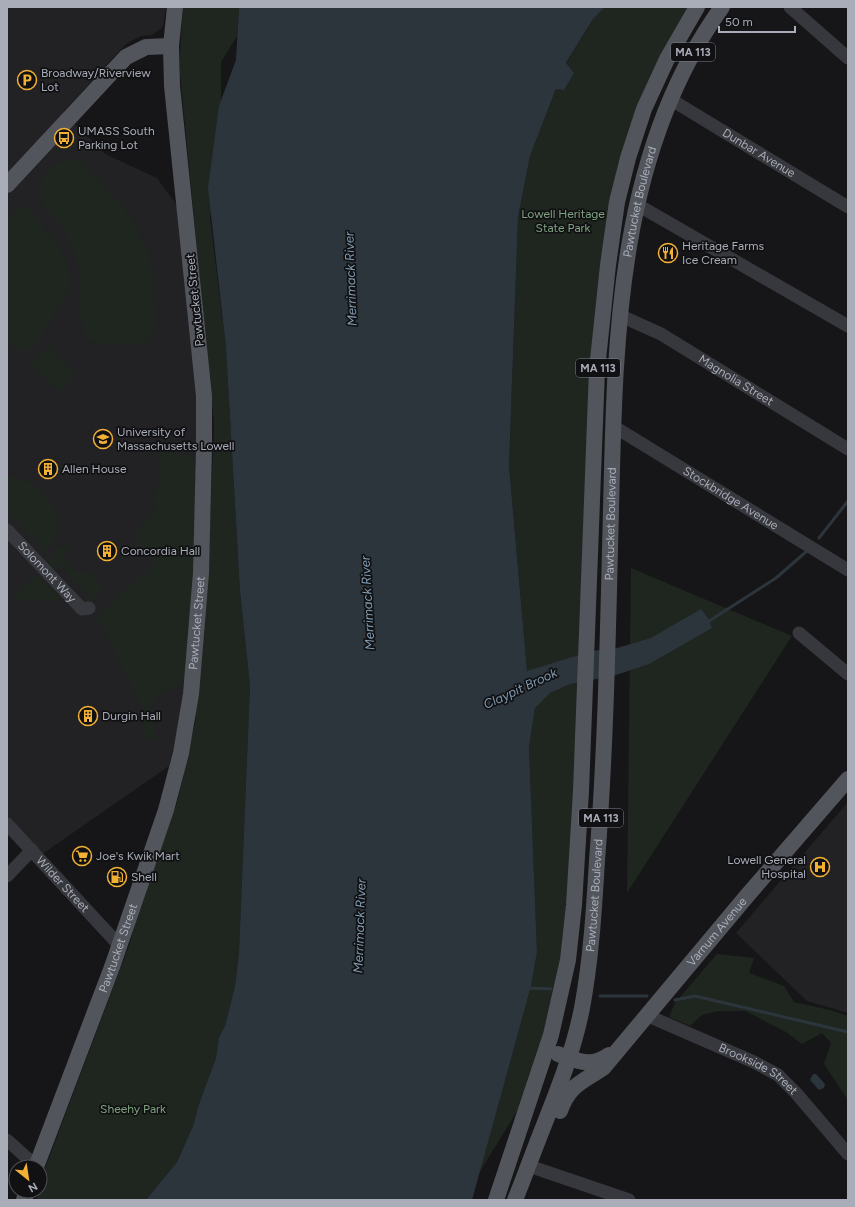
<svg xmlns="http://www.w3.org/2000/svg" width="855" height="1207" font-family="Figtree,sans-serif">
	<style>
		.built { fill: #222225 }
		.green { fill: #1e261f }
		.water { fill: #2c353c }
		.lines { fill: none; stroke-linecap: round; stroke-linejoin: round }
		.stream { stroke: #2c353c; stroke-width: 3 }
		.minor { stroke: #37383d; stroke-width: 13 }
		.major { stroke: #53555c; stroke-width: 16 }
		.labels { text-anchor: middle; stroke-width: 3.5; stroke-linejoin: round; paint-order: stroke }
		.shield { fill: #111113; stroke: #7b7e86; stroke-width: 1 }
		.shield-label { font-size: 11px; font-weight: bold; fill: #a8adb8 }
		.poi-label { font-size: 12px; fill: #a8adb8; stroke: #111113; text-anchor: start }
		.street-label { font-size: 12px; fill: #a8adb8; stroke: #111113 }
		.park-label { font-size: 12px; fill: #7fa381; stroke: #111113 }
		.water-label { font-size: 13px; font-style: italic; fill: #7f9bb3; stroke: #111113 }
	</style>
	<rect width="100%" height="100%" fill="#161618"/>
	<g class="built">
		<path d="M7 7H166L163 26 159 30 152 35 141 36 126 44 63 112 105 154 157 178 178 207 200 428 182 712 169 766 38 857 7 828Z"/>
		<path d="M848 802V1013L807 1001 736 933Z"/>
	</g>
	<g class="green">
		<path d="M183 7H239L237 36 221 62V101L210 218 226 348 240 591 250 686 239 952 235 986 225 1026 219 1037 216 1058 199 1104 193 1126 177 1162 146 1200H37L44 1171 130 943 136 919 177 803 195 723 208 576 214 424 180 74V53Z"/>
		<path d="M605 7H690L653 71 618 164 601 257 591 352 571 873 561 969 539 1051 521 1105 479 1173 531 986 537 952 529 747 535 708 527 671 509 465 518 217 530 156 566 64 593 19Z"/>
		<path d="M67 159 80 160 85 164C110 193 140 221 150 260 153 274 154 289 155 303 156 319 159 334 143 344L99 345C74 336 82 298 79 277 77 260 72 245 64 231 53 211 27 197 48 173 54 167 59 162 67 159Z"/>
		<path d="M25 204C39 220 72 258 70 279 69 290 62 302 57 311 48 329 39 341 24 354L7 337V222Z"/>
		<path d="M50 346 76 375 57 392 31 363Z"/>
		<path d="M174 441 179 458 193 456 196 472V559L186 679C170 688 147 696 153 718 155 726 157 732 155 739L150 741 146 740 144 731V711L117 657 106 629 95 617 154 565 149 555 137 545V528L158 508 153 498C162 479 160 463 157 443Z"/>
		<path d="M7 476C28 475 61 504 58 526 56 539 49 548 39 556L37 554 42 548 7 512Z"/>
		<path d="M65 546 69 549 68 551 62 558 78 573 90 572 104 589 88 605 84 603 85 601 90 597 61 565 54 572 46 561 60 547Z"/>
		<path d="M631 568 792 636 627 893Z"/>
		<path d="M36 574 61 598 57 601 20 600 15 594Z"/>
		<path d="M717 954 754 958 749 973 784 986 794 1002 830 1010 848 1016V1100L824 1064 831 1043 822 1033 802 1044 786 1032 745 1011H719L702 1015 690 1026 669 1017 675 1003Z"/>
	</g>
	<g class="water">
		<path d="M239 7H605L593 19 566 63 574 73 564 90 556 89 530 156 518 217 509 465 527 671 592 651 617 648 651 638 701 609 708 618 712 628 649 664 613 676 570 684 550 693 535 708 529 747 537 952 531 986 472 1200H146L177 1162 193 1126 199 1104 216 1058 219 1037 225 1026 235 986 239 952 250 686 240 591 226 348 208 188 219 106 236 60Z"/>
		<path d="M813 1074H816L825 1084 824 1088 819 1090 810 1080Z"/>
	</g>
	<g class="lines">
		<g class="stream">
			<path d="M819 538 848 501"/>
			<path d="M706 623 776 578 807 551"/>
			<path d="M527 988 551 989"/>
			<path d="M600 996H647"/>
			<path d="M675 1000 695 996 848 1032"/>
		</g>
		<g class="minor">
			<path d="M790 7 848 58"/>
			<path id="s1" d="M670 99 848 207"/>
			<path d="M636 204 848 326"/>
			<path id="s2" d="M621 316 661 334 848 449"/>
			<path id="s3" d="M613 426 848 570"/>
			<path id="s4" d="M7 530 82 609 89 608"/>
			<path d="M799 633 848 674"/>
			<path id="s5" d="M7 824 119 945"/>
			<path d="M7 876 32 850"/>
			<path id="s6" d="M646 1015 754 1062 778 1075 796 1093 848 1154"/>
			<path d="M7 1140 36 1166"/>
			<path d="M529 1166 629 1200"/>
		</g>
		<g class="major">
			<path d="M7 185 126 57 146 47 171 46"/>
			<path d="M558 1054C578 1061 591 1068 609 1055"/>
			<path id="s7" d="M560 1111C569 1085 581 1083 603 1068L746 897 848 779"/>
			<path id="s8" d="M36 1167 112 967 166 810 181 753 191 694 201 573 204 449V396L172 86 171 46 175 7"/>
			<path d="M24 1200 27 1191"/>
			<path d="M496 1200 551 1035 568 960 574 905 581 791 597 369 608 265 617 202 628 158 644 109 667 59 697 7"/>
			<path id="s9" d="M515 1200C525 1175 534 1150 544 1125 559 1087 574 1049 582 1008 591 960 594 910 597 861 606 745 608 627 611 510 615 338 617 153 722 7"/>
		</g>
	</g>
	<defs>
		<g id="parking-ring" transform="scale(1)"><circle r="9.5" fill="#111113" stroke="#f2b134" stroke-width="1.5"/><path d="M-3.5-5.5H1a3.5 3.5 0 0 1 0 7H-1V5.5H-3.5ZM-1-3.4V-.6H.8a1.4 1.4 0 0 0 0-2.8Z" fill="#f2b134"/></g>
		<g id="bus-ring" transform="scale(1)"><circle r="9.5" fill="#111113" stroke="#f2b134" stroke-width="1.5"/><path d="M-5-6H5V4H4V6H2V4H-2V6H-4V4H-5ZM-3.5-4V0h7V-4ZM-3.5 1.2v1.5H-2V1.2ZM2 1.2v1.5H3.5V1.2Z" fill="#f2b134"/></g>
		<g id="restaurant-ring" transform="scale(1)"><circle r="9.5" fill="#111113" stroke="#f2b134" stroke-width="1.5"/><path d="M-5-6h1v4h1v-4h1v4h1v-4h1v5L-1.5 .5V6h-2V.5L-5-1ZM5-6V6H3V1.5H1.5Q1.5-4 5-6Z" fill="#f2b134"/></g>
		<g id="university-ring" transform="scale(1)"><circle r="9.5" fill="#111113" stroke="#f2b134" stroke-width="1.5"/><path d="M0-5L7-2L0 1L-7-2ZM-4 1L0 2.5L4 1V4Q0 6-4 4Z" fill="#f2b134"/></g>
		<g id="building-ring" transform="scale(1)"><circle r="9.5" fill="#111113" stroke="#f2b134" stroke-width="1.5"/><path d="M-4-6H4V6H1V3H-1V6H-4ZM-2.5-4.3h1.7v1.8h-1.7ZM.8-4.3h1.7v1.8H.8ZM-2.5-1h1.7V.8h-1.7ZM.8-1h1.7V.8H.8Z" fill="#f2b134"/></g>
		<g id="supermarket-ring" transform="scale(1)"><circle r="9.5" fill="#111113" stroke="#f2b134" stroke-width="1.5"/><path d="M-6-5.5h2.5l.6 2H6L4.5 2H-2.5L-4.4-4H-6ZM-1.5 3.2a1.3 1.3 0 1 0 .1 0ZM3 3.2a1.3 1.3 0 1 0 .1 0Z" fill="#f2b134"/></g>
		<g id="hospital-ring" transform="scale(1)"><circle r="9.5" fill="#111113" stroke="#f2b134" stroke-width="1.5"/><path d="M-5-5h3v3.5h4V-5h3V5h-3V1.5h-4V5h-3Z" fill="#f2b134"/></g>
		<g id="fuel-ring" transform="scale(1)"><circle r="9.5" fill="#111113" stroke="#f2b134" stroke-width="1.5"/><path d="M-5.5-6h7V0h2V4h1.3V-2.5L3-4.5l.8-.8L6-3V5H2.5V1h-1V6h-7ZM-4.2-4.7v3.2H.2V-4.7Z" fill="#f2b134"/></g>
	</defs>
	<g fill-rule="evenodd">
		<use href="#parking-ring" x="27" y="80"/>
		<use href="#bus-ring" x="64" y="138"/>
		<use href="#restaurant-ring" x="668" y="253"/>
		<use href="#university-ring" x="103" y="439"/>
		<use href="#building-ring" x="48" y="469"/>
		<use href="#building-ring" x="107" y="551"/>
		<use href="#building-ring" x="88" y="716"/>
		<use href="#supermarket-ring" x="82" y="856"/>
		<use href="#hospital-ring" x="820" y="867"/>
		<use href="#fuel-ring" x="117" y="877"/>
	</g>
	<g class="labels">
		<g class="shield">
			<rect x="671" y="43" width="44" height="18" rx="3"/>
			<rect x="576" y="359" width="44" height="18" rx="3"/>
			<rect x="579" y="809" width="44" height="18" rx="3"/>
		</g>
		<g class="shield-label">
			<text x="693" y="56">MA 113</text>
			<text x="598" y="372">MA 113</text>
			<text x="601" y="822">MA 113</text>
		</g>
		<g class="poi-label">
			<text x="41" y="77">Broadway/Riverview<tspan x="41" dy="14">Lot</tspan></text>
			<text x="78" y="135">UMASS South<tspan x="78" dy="14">Parking Lot</tspan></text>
			<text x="682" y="250">Heritage Farms<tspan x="682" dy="14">Ice Cream</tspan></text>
			<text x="117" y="436">University of<tspan x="117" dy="14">Massachusetts Lowell</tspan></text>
			<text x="62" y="473">Allen House</text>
			<text x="121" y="555">Concordia Hall</text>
			<text x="102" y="720">Durgin Hall</text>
			<text x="96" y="860">Joe's Kwik Mart</text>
			<text x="806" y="864" text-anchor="end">Lowell General<tspan x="806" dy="14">Hospital</tspan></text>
			<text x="131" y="881">Shell</text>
		</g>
		<g class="street-label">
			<text dy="4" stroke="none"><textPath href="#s1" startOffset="104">Dunbar Avenue</textPath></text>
			<text dy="4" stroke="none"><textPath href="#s9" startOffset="1013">Pawtucket Boulevard</textPath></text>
			<text transform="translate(195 300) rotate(-96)" y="4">Pawtucket Street</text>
			<text dy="4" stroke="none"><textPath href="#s2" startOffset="132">Magnolia Street</textPath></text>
			<text dy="4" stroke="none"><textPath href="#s3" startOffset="138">Stockbridge Avenue</textPath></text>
			<text dy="4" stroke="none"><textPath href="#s9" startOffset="689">Pawtucket Boulevard</textPath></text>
			<text dy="4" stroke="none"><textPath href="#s4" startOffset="58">Solomont Way</textPath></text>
			<text dy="4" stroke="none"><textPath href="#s8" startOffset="570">Pawtucket Street</textPath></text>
			<text dy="4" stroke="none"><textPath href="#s5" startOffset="82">Wilder Street</textPath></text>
			<text dy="4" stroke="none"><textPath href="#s9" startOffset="317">Pawtucket Boulevard</textPath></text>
			<text dy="4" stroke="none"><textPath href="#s7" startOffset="240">Varnum Avenue</textPath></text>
			<text dy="4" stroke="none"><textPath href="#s8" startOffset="234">Pawtucket Street</textPath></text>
			<text dy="4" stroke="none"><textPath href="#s6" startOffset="125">Brookside Street</textPath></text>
		</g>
		<g class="park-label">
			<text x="563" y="218">Lowell Heritage<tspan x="563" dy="14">State Park</tspan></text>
			<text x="133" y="1113">Sheehy Park</text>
		</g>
		<g class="water-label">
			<text transform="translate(350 279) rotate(-92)" y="5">Merrimack River</text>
			<text transform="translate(367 603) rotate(-93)" y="5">Merrimack River</text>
			<text transform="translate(520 688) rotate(-25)" y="5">Claypit Brook</text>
			<text transform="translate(359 926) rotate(-88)" y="5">Merrimack River</text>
		</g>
	</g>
	<rect width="855" height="1207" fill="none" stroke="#a8adb8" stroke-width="16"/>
	<g transform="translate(28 1179) rotate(150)"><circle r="19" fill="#111113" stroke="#4d4f55"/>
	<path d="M0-3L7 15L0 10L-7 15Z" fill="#f2b134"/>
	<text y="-6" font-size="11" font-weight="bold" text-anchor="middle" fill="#a8adb8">N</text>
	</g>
	<path d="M719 26v6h76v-6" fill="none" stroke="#a8adb8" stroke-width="2"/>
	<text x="725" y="26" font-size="12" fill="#a8adb8" stroke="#111113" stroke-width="3" paint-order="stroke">50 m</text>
</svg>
